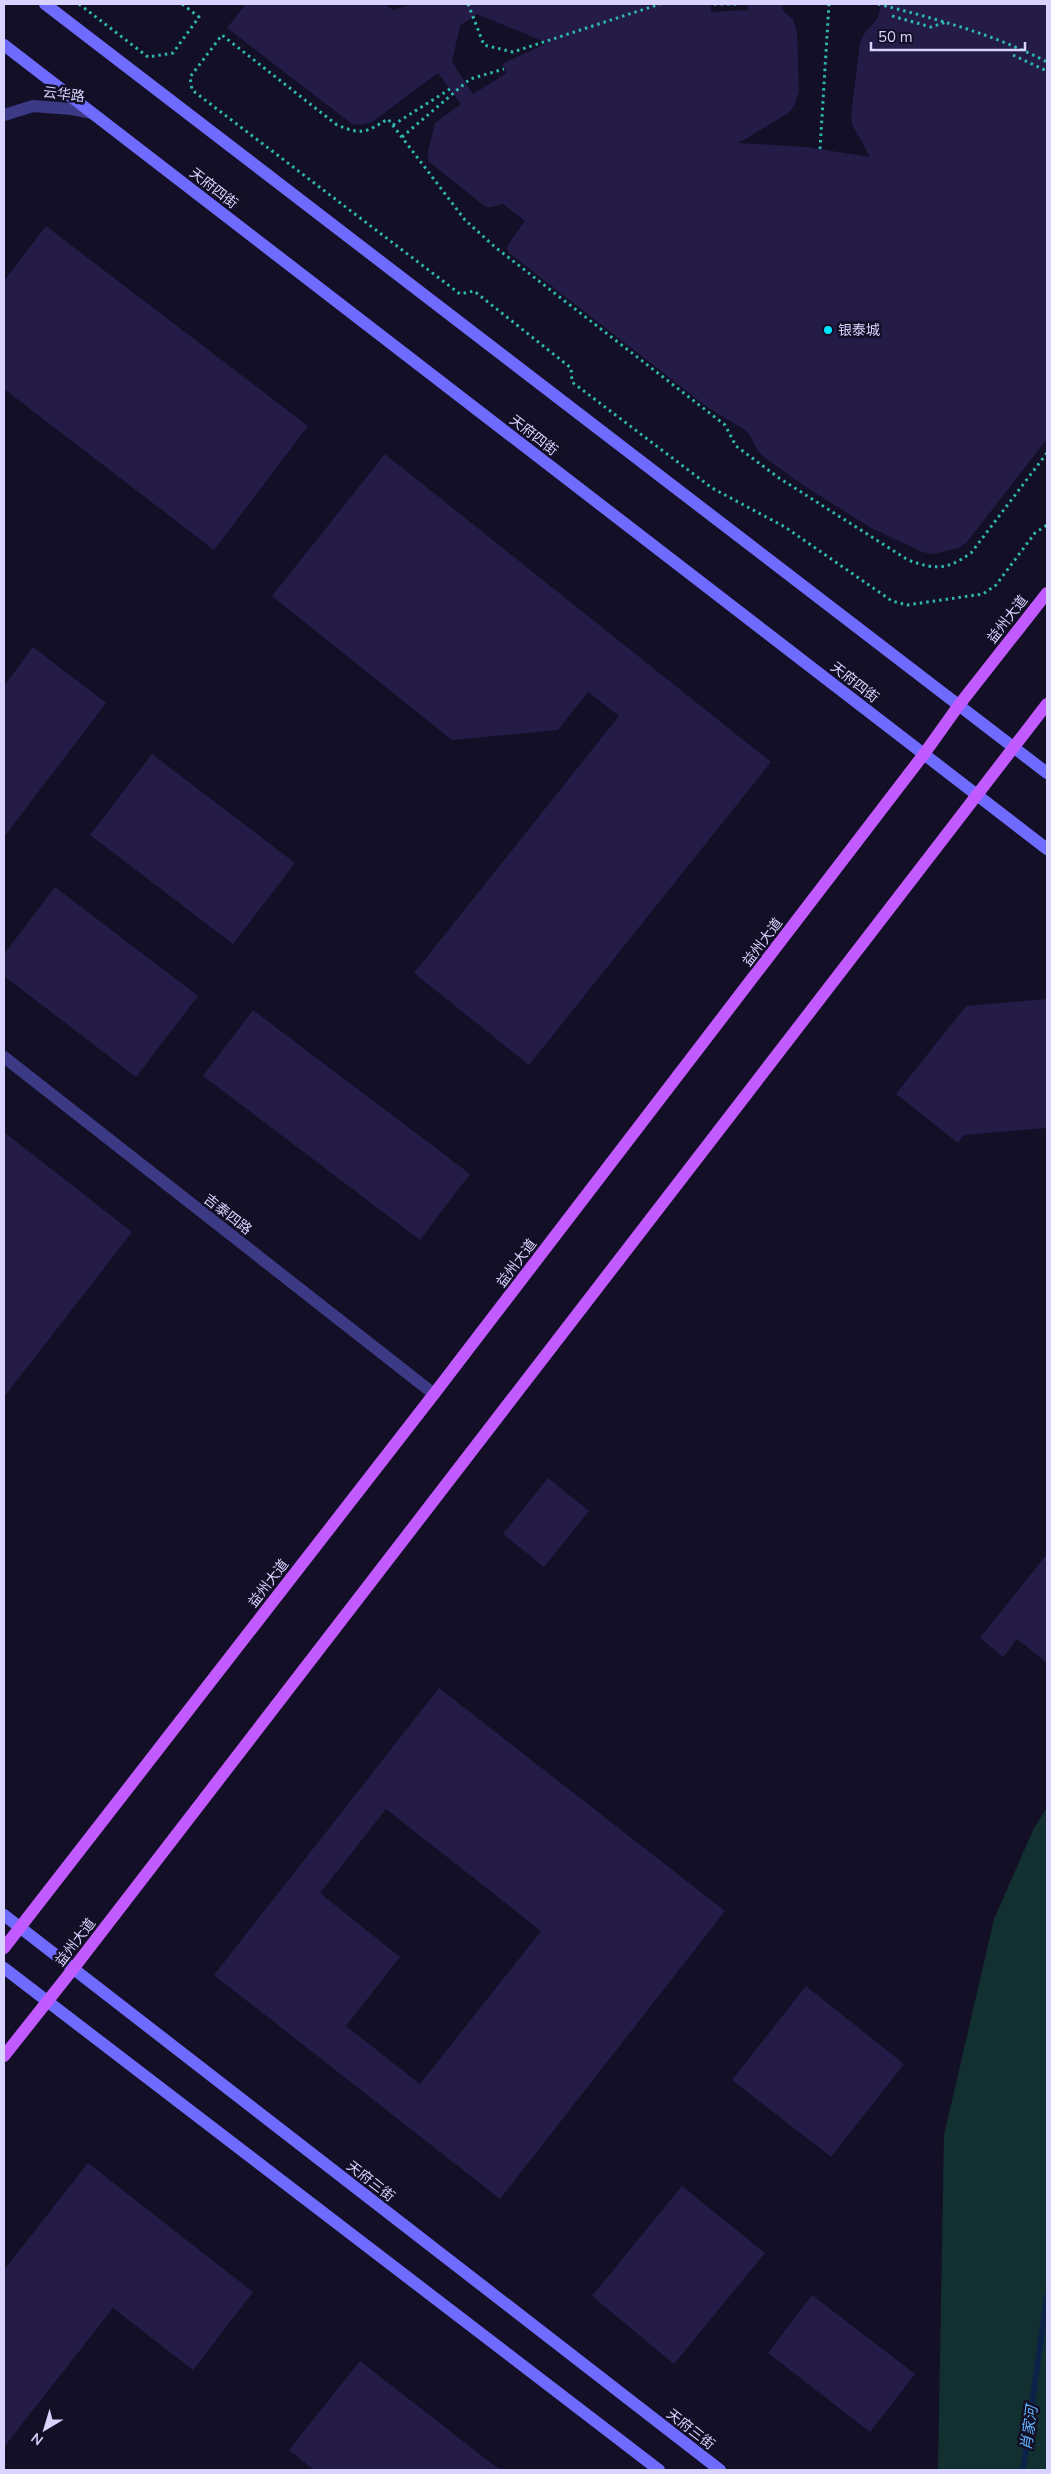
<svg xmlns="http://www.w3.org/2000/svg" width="1051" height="2474" font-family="'Nunito Sans','Noto Sans SC',sans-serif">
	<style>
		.green { fill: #12302f }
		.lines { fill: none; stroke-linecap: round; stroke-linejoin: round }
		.stream { stroke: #0c2248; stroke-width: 6 }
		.building { fill: #241b47; fill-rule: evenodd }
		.path { stroke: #2fb8b0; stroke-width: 3; stroke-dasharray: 2.5 4; stroke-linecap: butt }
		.street { stroke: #3d3a85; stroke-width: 12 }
		.secondary { stroke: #6f6bff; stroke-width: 12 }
		.primary { stroke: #c25bff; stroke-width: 12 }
		.poi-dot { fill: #00e5ff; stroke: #130f26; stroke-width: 2 }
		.labels { text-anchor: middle; stroke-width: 5; stroke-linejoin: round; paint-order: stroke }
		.street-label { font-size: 14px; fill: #d9d4ff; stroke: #130f26 }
		.poi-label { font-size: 14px; fill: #d9d4ff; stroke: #130f26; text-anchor: start }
		.water-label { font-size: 15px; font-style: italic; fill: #62b6ff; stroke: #130f26 }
	</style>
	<rect width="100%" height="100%" fill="#130f26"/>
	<path class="green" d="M1047 1808V2470H938L944 2135 994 1919 1034 1828Z"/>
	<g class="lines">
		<path class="stream" d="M1023 2470 1047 2296"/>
	</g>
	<g class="building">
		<path d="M246 4H385L393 10 412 4H710L711 12 748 10 747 4H782V10L793 19 797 32 799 92 794 106 788 113 739 143 806 147 870 157 852 124 851 114 860 42 864 34 878 18 881 4H1047V439L967 542 959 548 934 554 922 552 871 528 806 487 765 458 758 451 748 432 707 407 509 253 507 248 509 243 525 221 503 204 492 207H486L428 161V151L435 123 461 104 438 73 372 122 362 125 352 124 227 28ZM477 14 547 43 502 64 507 73 473 94 452 62 460 26Z"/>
		<path d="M46 226 308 426 214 550 4 389V281Z"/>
		<path d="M385 454 771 762 529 1065 414 973 619 716 588 692 558 730 452 740 272 596Z"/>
		<path d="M33 647 106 703 4 837V686Z"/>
		<path d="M152 754 295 863 233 944 90 835Z"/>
		<path d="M55 887 198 996 136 1077 4 976V954Z"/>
		<path d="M1047 999V1128L964 1135 958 1143 896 1094 966 1006Z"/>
		<path d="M253 1010 470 1174 420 1240 203 1076Z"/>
		<path d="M4 1132 132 1232 4 1397Z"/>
		<path d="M548 1478 589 1511 544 1567 503 1534Z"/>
		<path d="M1047 1554V1663L1017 1639 1003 1657 980 1638Z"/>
		<path d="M439 1688 725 1911 500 2199 214 1975ZM386 1809 541 1931 420 2084 346 2026 400 1957 320 1893Z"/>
		<path d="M806 1986 904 2064 831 2157 732 2080Z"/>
		<path d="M88 2163 253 2292 193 2370 113 2308 4 2447V2270Z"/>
		<path d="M682 2186 765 2253 674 2364 592 2296Z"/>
		<path d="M812 2295 915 2374 870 2432 768 2353Z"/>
		<path d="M360 2361 500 2470H314L289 2450Z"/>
	</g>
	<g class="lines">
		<g class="path">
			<path d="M79 4 148 57 173 53 199 17 182 4"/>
			<path d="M468 4 484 45 513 52 660 4"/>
			<path d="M714 4H736"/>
			<path d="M878 4C936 19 994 34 1047 62"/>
			<path d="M892 16 931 27 946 22"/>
			<path d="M1013 55 1047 71"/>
			<path d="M393 125 450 89"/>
			<path d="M402 137 470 79 504 69"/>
			<path d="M820 149 829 4"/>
			<path d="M1047 453 971 553C947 570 935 570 908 560L779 478 736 446 725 425 495 247 465 220 388 119C365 133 362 135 337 125L222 35 190 77 192 90 460 294 474 291 571 368 572 382 712 488 785 527 892 601 907 605 983 594 996 585 1035 533 1047 525"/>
		</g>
		<g class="street">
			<path d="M4 115 33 106 72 109 92 113"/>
			<path d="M4 1057 434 1394"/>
		</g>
		<g class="secondary">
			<path d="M45 4 1047 773"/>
			<path d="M4 45 1047 849"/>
			<path d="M4 1915 720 2470"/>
			<path d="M4 1968 659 2470"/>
		</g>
		<g class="primary">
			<path d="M4 1948 434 1394 924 754 959 705 1047 593"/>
			<path d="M4 2056 73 1969 1047 704"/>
		</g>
	</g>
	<circle class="poi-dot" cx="828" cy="330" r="5"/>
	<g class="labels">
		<g class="street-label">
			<text transform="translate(64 94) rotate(7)" y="5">云华路</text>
			<text transform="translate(214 188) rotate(38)" y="5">天府四街</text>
			<text transform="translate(534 435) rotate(38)" y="5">天府四街</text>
			<text transform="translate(1007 619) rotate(-52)" y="5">益州大道</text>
			<text transform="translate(855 682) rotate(38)" y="5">天府四街</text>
			<text transform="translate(762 942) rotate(-53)" y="5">益州大道</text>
			<text transform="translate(228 1214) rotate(38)" y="5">吉泰四路</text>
			<text transform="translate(516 1263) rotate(-53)" y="5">益州大道</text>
			<text transform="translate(268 1583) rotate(-52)" y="5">益州大道</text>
			<text transform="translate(75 1942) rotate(-52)" y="5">益州大道</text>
			<text transform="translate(371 2181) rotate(38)" y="5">天府三街</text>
			<text transform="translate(691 2429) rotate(38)" y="5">天府三街</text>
		</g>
		<g class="poi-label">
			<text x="838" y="335">银泰城</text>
		</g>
		<g class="water-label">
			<text transform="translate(1029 2428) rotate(-82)" y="5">肖家河</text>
		</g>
	</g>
	<rect width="1051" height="2474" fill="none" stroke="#d9d4ff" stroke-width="10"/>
	<g transform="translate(45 2429) rotate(218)" stroke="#130f26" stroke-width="4" paint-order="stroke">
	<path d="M0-4L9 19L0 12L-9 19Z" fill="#d9d4ff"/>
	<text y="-8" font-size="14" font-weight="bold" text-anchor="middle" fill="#d9d4ff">N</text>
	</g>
	<path d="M871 42v8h154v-8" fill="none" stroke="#d9d4ff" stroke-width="2.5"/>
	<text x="878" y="42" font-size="15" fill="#d9d4ff" stroke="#130f26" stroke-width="4" paint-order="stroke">50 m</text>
</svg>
